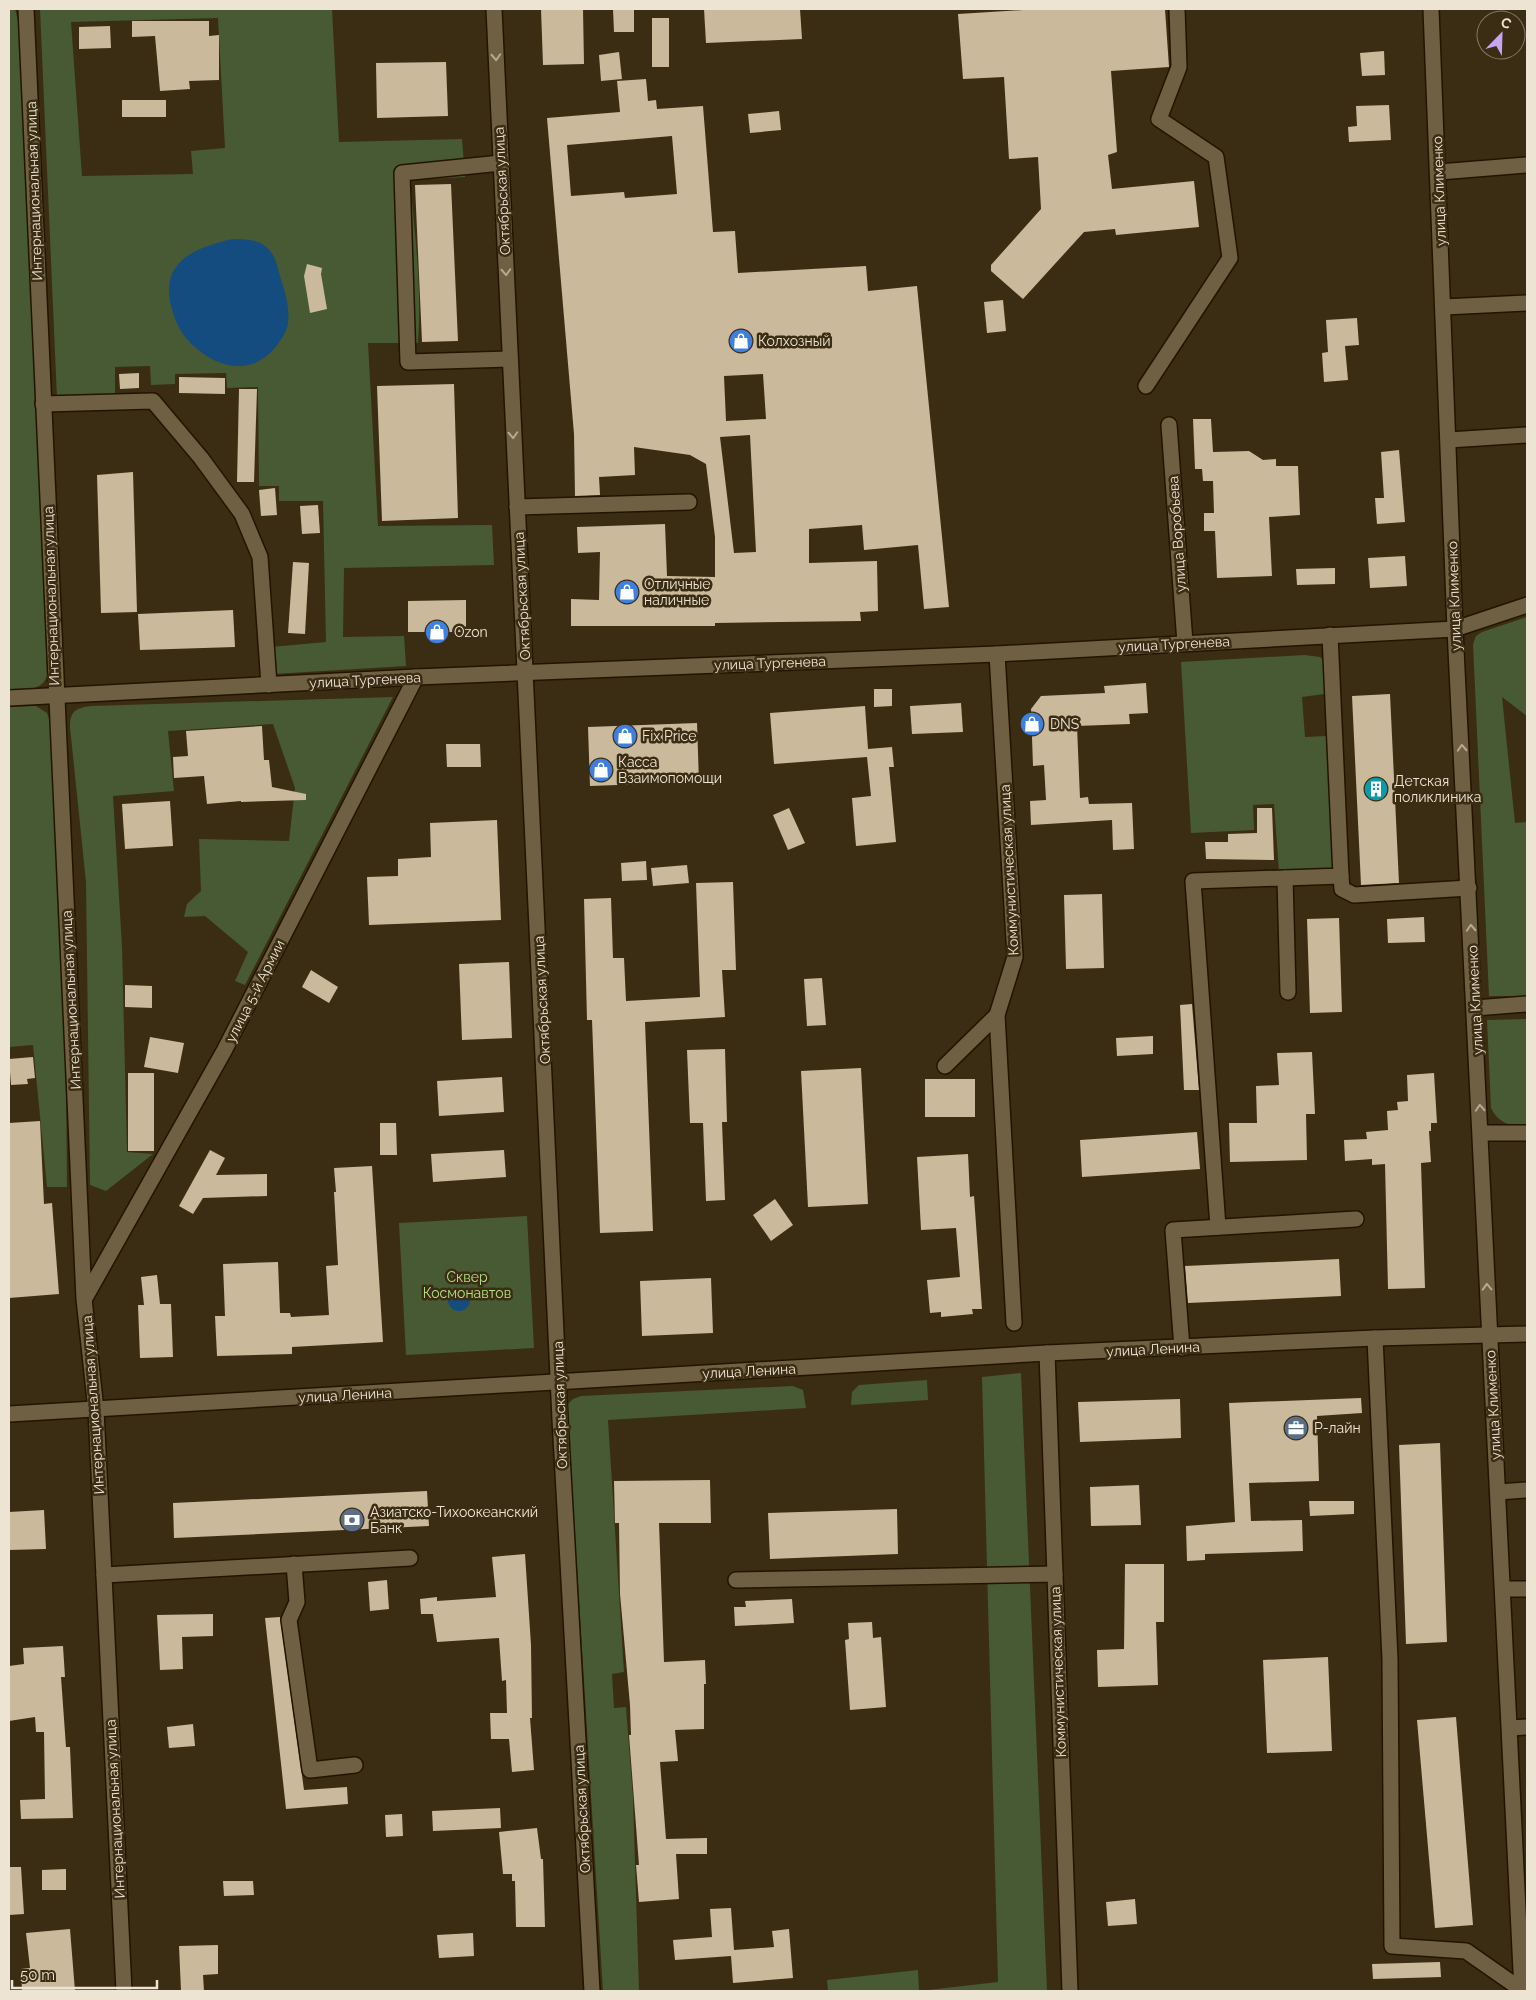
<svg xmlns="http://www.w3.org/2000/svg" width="1536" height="2000" font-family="Raleway,sans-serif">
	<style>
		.green { fill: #475a34; fill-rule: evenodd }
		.water { fill: #154c7f }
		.building { fill: #cab99a; fill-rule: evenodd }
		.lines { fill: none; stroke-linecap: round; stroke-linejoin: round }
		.minor-casing { stroke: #221500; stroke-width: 18 }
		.minor { stroke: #6f6044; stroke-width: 15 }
		.oneway { stroke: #b4a993 }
		.labels { text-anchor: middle; stroke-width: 5; stroke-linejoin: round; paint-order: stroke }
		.street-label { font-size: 14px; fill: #ede4d4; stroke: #3b2d13 }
		.poi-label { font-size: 14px; fill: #ede4d4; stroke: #3b2d13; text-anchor: start }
		.park-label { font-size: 14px; fill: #b2e183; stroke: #3b2d13 }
	</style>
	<rect width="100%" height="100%" fill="#3b2d13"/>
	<g class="green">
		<path d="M9 9H15L21 32 47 675C43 692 24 689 9 689Z"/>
		<path d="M40 9H332L339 142 462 139 465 177 410 180C415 235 422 288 418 343H368L378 526 492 525 494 565 344 568 343 637 404 636 406 666 273 674 271 647 326 642 323 501H279V486H259L258 387 227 388 226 373 175 374V384L151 385 150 366 115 367V397L57 398ZM218 18 225 148 191 151 193 174 82 176 71 22Z"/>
		<path d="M1527 617V716L1502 697 1515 823 1527 822V996H1489L1473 644 1476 636 1482 632Z"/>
		<path d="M1305 655 1320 657 1324 661 1326 690 1324 694 1302 697 1305 737 1327 736 1334 869 1279 872 1274 804 1253 805 1254 830 1191 833 1181 662Z"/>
		<path d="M393 697 245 985 235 981 248 952 205 916 184 917 187 904 201 891 199 839 289 841 295 788 273 724 168 731 174 791 113 796 122 947 127 1152 153 1154 106 1191 90 1185 86 882 70 727C70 711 76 708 91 706Z"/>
		<path d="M36 706 47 713 50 721 65 951 67 1187H47L33 1045 9 1047V707Z"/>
		<path d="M1527 1019V1126C1511 1127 1498 1123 1491 1108L1487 1020Z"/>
		<path d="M527 1216 534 1348 406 1355 399 1223Z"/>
		<path d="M1021 1373 1047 1991H919L998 1982 982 1377Z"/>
		<path d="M927 1380 928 1400 851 1405 852 1392 859 1385Z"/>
		<path d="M793 1386 803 1390 806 1408 608 1420 624 1672 612 1674 614 1708 626 1707 633 1798 639 1991H603L567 1405 573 1399 581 1396Z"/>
		<path d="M918 1970 919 1991H828L827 1980Z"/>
	</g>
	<g class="water">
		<path d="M232 239C244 239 256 239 265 246 275 253 277 265 280 276 285 291 290 308 288 324 286 334 279 343 273 350 250 375 219 368 196 348 181 335 176 324 171 306 160 261 195 248 232 239Z"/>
		<circle cx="459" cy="1300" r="11"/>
	</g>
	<g class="building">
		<path d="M541 9H583L584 64 543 65Z"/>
		<path d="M613 9H634V32H614Z"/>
		<path d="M704 9H800L802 39 706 43Z"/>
		<path d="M1038 9H1165L1169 67 1111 71 1117 152 1108 155 1112 189 1194 181 1199 227 1116 235 1115 229 1084 232 1023 299 991 271V265L1041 209 1038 157 1009 159 1004 77 963 79 958 14Z"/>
		<rect x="652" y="18" width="17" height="49"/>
		<path d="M132 21H209V36L219 35V80L189 81 190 89 160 91 155 36 132 37Z"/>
		<path d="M110 26 111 48 79 49V27Z"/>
		<path d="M1384 51 1385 75 1362 76 1360 53Z"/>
		<path d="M619 52 622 79 601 81 599 55Z"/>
		<path d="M446 62 448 116 377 118 376 63Z"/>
		<path d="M646 79 648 101 656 100 657 109 703 106 713 232 735 231 738 273 866 266 868 291 917 286 949 607 924 609 918 545 864 550 862 525 809 529V563L877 561 878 611 860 612 861 621 715 623V626H571V599L599 600 600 552 578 553 577 527 665 524 667 576 715 577V537L706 464 690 455 634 447 635 475 599 477 600 495 575 496 574 434 547 118 620 112 617 81ZM672 136 677 194 625 198 624 192 571 196 567 145ZM763 374 766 419 726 421 724 376ZM750 435 756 552 734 553 720 437Z"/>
		<rect x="122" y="100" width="44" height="17"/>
		<path d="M1389 105 1391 140 1349 142 1348 127 1357 126 1356 106Z"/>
		<path d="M779 111 781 130 750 133 748 114Z"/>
		<path d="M451 184 458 341 422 342 415 185Z"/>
		<path d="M307 264 322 268 321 274 327 309 310 313 304 276Z"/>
		<path d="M1003 300 1006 331 987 333 984 302Z"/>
		<path d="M1357 318 1359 345 1345 346 1348 380 1324 382 1322 353 1328 352 1326 320Z"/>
		<path d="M139 373V388L120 389 119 374Z"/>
		<path d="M179 377 225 378V394L179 393Z"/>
		<path d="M454 384 458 518 382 521 377 386Z"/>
		<path d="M239 389H257L254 482H237Z"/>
		<path d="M1193 419H1211L1213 452 1249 451 1263 460 1276 459V466H1298L1300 515 1269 517 1272 576 1217 578 1215 531H1204V513H1214L1213 481H1203L1202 469H1195Z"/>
		<path d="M1399 450 1405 522 1377 524 1375 498H1384L1381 452Z"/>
		<path d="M133 472 137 612 101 613 97 475Z"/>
		<path d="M275 488 277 515 261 516 259 490Z"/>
		<path d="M318 505 320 533 302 534 300 506Z"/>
		<path d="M1405 556 1407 586 1370 588 1368 558Z"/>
		<path d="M293 562 309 563 305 634 288 633Z"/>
		<path d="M1335 568V584L1297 585 1296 569Z"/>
		<path d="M466 600V632H408V601Z"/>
		<path d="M233 610 235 647 140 650 138 614Z"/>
		<path d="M1146 683 1148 713 1129 714 1130 724 1077 726 1080 798 1088 797 1089 804 1132 803 1134 849 1113 850 1112 820 1031 825 1030 801 1046 800 1044 765 1033 766 1031 709 1041 696 1105 693 1104 686Z"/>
		<path d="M874 689H892V706L874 707Z"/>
		<path d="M1390 694 1399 883 1361 885 1352 696Z"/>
		<path d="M961 703 963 732 912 734 910 706Z"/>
		<path d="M865 706 868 749 892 747 894 767H889L896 842 856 846 852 798 871 796 867 757 774 764 770 713Z"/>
		<path d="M697 723 699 782 590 786 588 727Z"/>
		<path d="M262 726 264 760H269L272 787 306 794V800L241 802V801L207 804 204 776 174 778 173 757 188 756 186 731Z"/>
		<path d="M446 744H480L481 767H447Z"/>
		<path d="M170 801 173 846 125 849 122 804Z"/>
		<path d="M789 808 805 843 788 850 773 815Z"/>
		<path d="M1257 808H1272L1274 860 1206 859 1205 842H1228V834L1257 833Z"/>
		<path d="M497 820 501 920 369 925 367 877 398 876V859L431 857 430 823Z"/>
		<path d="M646 861 647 880 622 881 621 863Z"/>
		<path d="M687 865 689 883 653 886 651 868Z"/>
		<path d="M733 882 736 970H722L725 1017 645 1022 653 1231 600 1233 592 1020H587L584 899 611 898 613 958H624L626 1001 700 997 696 883Z"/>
		<path d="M1102 894 1104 968 1066 969 1064 895Z"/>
		<path d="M1424 917 1425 942 1388 943 1387 919Z"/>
		<path d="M1339 918 1342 1012 1310 1013 1307 919Z"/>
		<path d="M509 962 512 1038 462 1040 459 964Z"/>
		<path d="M311 970 338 987 329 1003 302 987Z"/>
		<path d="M822 978 826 1025 807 1026 804 979Z"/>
		<path d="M125 985 152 986V1008L125 1007Z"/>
		<path d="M1192 1004 1199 1090H1184L1180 1005Z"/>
		<path d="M1153 1036V1054L1117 1056 1116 1038Z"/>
		<path d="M150 1037 184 1043 178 1073 144 1067Z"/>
		<path d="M725 1049 727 1122H722L725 1200 706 1201 703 1123H690L687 1050Z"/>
		<path d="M1312 1052 1315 1114H1306L1307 1160 1230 1162 1229 1123H1257L1256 1086 1279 1085 1277 1053Z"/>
		<path d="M33 1057 35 1078 27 1079 28 1084 11 1085 9 1059Z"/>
		<path d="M861 1068 868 1204 808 1207 801 1071Z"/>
		<rect x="128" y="1073" width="26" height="78"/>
		<path d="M1434 1073 1437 1123H1431V1131H1429L1431 1162 1421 1163 1425 1288 1388 1289 1385 1164 1372 1165V1159L1345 1161 1344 1140 1367 1139 1366 1132 1388 1130 1387 1111 1398 1110 1397 1102 1408 1101 1407 1075Z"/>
		<path d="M502 1077 504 1112 439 1116 437 1081Z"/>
		<rect x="925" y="1079" width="50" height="38"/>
		<path d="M40 1121 44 1204 52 1203 59 1294 9 1298V1123Z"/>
		<path d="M380 1123H396L397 1155H380Z"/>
		<path d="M1197 1132 1200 1169 1082 1177 1080 1140Z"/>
		<path d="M210 1150 225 1158 216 1175 267 1174V1196L203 1198 193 1214 179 1206Z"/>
		<path d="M504 1150 506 1177 433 1182 431 1154Z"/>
		<path d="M968 1154 970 1197 974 1196 982 1309H972L973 1314 941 1317V1312L930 1313 927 1280 960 1277 956 1228 921 1230 917 1157Z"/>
		<path d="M372 1166 383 1342 292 1347V1354L217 1356 215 1316H225L223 1264 278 1262 280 1313H290L291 1317 329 1315 326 1266 338 1265 334 1192H336L334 1168Z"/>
		<path d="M775 1199 793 1225 771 1241 753 1215Z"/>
		<path d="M1339 1259 1341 1296 1188 1303 1185 1266Z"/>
		<path d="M157 1275 160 1304H171L173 1357 140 1358 138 1305H144L141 1277Z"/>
		<path d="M711 1278 713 1333 642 1336 640 1281Z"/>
		<path d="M1361 1398 1362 1413 1317 1416 1319 1481 1249 1483 1251 1521 1302 1520 1303 1551 1205 1554V1560L1187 1561 1186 1526 1235 1522 1229 1403Z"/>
		<path d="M1180 1399 1181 1438 1080 1442 1078 1402Z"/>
		<path d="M1440 1443 1447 1642 1406 1644 1399 1445Z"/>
		<path d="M710 1480 711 1523H659L664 1662 705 1660 706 1684H704V1729L675 1730 678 1761 660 1762 666 1839 707 1838V1854H676L679 1899 639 1902 636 1865H639L629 1735H631L630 1705 620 1594 619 1523H615L614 1481Z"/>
		<path d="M1139 1485 1141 1525 1091 1526 1090 1487Z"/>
		<path d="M427 1491 429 1526 174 1538 173 1503Z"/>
		<path d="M1309 1501H1354V1514L1310 1516Z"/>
		<path d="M897 1509 898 1554 770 1559 768 1513Z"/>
		<path d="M44 1510 46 1549 9 1550V1512Z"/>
		<path d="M525 1554 531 1645 532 1718H530L534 1770 512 1772 509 1739H491L490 1713H507L506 1680 502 1681 499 1638 437 1642 433 1614H421L420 1599 437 1597V1601L496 1597 492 1557Z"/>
		<path d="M1125 1564H1164V1622H1156L1158 1685 1098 1687 1097 1650 1124 1649Z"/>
		<path d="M387 1580 389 1609 370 1611 368 1582Z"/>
		<path d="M792 1599 794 1623 735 1626 734 1607H746L745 1601Z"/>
		<path d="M213 1614V1636L182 1637 183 1669 160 1670 157 1615Z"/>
		<path d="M280 1617 304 1790 347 1787 348 1804 286 1809 265 1618Z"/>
		<path d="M872 1622 873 1638 881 1637 886 1707 850 1710 845 1640 849 1639 848 1623Z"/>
		<path d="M63 1646 65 1677H61L66 1747H70L73 1818 21 1819 20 1800 45 1799 44 1732H36L35 1717 9 1721V1666L24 1664 23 1648Z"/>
		<path d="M1328 1657 1332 1751 1267 1753 1263 1660Z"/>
		<path d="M1456 1717 1473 1925 1435 1928 1417 1720Z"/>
		<path d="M193 1724 195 1746 169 1748 167 1727Z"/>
		<path d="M500 1808 501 1828 433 1831 432 1811Z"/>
		<path d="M402 1814 403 1836 386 1837 385 1815Z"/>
		<path d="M537 1828 541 1859H543L545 1927H516L515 1881H512V1874H503L499 1832Z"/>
		<path d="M9 1867H21L24 1914 9 1915Z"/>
		<path d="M66 1869V1890H42V1870Z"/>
		<path d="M223 1881H253L254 1895 224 1896Z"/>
		<path d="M1135 1899 1137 1924 1108 1926 1106 1902Z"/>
		<path d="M731 1908 734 1950 774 1947 772 1931 789 1929 793 1978 733 1983 731 1956 675 1960 673 1940 712 1937 710 1909Z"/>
		<path d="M70 1929 75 1991H22L21 1969 30 1968 26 1933Z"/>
		<path d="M473 1933 474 1956 439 1958 437 1935Z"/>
		<path d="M218 1945V1974L203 1975 204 1991H181L179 1946Z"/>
		<path d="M1440 1962 1441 1977 1373 1979 1372 1964Z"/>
	</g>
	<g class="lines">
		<g class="minor-casing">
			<g id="minor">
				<path d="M26 9 84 1299 96 1410 124 1991"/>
				<path d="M494 9 560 1419 592 1991"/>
				<path d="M1431 9 1455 629 1522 1991"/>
				<path d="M501 163 402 173 408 362 510 359"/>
				<path d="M1439 172 1527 165"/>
				<path d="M1444 307 1527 303"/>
				<path d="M1146 386 1230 258 1216 157 1159 119 1179 67 1177 9"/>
				<path d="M43 404 153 401 201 458 242 514 260 557 269 685"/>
				<path d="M1169 425 1185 643"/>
				<path d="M1449 440 1527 435"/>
				<path d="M517 507 689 502"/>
				<path d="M997 654 1015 957 997 1015 1014 1323"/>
				<path d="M9 698 416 677 997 654 1455 629 1527 605"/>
				<path d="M1341 876 1342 889 1354 895 1469 888"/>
				<path d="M1285 878 1288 992"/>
				<path d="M1475 1008 1527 1004"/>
				<path d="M945 1066 997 1015"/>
				<path d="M1481 1133H1527"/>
				<path d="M1218 1227 1193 881 1341 876 1330 635"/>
				<path d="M85 1298 224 1051 416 677"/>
				<path d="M1375 1338 1390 1659 1392 1946 1466 1951 1522 1990"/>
				<path d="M1182 1348 1173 1230 1356 1219"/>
				<path d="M1047 1353 1070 1991"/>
				<path d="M9 1414 1047 1353 1375 1338 1527 1334"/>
				<path d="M1498 1492 1527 1490"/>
				<path d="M294 1564 297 1602 289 1620 310 1770 355 1765"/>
				<path d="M104 1575 410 1558"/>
				<path d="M736 1580 1055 1574"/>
				<path d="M1503 1589H1527"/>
				<path d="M1511 1728 1527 1727"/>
			</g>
		</g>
		<use href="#minor" class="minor"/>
	</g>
	<defs><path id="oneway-chevron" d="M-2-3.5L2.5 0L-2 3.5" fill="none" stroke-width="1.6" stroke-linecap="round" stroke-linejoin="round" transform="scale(1.25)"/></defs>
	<g class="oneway">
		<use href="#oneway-chevron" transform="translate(496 57) rotate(87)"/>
		<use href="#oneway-chevron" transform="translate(506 272) rotate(87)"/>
		<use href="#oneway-chevron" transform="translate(513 435) rotate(87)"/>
		<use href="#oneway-chevron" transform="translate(1462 748) rotate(-93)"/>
		<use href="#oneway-chevron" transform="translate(1471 928) rotate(-93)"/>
		<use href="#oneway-chevron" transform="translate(1480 1108) rotate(-93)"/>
		<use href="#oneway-chevron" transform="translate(1487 1287) rotate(-92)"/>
	</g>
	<defs>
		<g id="shop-disc" transform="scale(1.25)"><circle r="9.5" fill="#3f7fe0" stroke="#3b2d13"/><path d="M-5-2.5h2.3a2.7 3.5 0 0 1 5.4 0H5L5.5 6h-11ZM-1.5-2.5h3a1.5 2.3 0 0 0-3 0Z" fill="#fff"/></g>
		<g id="building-disc" transform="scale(1.25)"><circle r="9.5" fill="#0f9aa8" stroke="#3b2d13"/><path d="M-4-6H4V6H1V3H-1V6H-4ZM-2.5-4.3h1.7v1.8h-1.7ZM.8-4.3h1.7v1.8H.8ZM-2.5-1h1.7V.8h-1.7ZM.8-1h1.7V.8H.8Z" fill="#fff"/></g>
		<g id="office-disc" transform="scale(1.25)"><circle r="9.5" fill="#5c6f8a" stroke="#3b2d13"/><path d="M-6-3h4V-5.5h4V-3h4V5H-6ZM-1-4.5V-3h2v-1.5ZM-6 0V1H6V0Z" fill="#fff"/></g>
		<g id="bank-disc" transform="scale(1.25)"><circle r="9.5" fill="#5c6f8a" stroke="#3b2d13"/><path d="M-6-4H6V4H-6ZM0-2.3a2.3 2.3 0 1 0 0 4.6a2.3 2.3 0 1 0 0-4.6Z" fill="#fff"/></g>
	</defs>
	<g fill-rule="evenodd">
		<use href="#shop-disc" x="741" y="341"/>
		<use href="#shop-disc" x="627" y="592"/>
		<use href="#shop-disc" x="437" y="632"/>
		<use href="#shop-disc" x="1032" y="724"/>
		<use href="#shop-disc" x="625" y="736"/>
		<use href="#shop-disc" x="601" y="770"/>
		<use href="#building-disc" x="1376" y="789"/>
		<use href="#office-disc" x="1296" y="1428"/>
		<use href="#bank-disc" x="352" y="1520"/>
	</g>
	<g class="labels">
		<g class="street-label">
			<text transform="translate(34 191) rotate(-92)" y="5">Интернациональная улица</text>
			<text transform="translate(502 191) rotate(-93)" y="5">Октябрьская улица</text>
			<text transform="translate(1439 191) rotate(-92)" y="5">улица Клименко</text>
			<text transform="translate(1177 534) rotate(-94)" y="5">улица Воробьева</text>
			<text transform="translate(51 596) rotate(-92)" y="5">Интернациональная улица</text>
			<text transform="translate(522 596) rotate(-93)" y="5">Октябрьская улица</text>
			<text transform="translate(1454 596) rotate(-92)" y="5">улица Клименко</text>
			<text transform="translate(1174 644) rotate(-3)" y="5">улица Тургенева</text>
			<text transform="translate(770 663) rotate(-2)" y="5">улица Тургенева</text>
			<text transform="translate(365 680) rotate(-3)" y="5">улица Тургенева</text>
			<text transform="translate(1009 870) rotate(-93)" y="5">Коммунистическая улица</text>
			<text transform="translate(255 991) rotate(-63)" y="5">улица 5-й Армии</text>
			<text transform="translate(71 1000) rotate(-93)" y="5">Интернациональная улица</text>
			<text transform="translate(542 1000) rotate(-93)" y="5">Октябрьская улица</text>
			<text transform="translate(1475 1000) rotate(-93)" y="5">улица Клименко</text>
			<text transform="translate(1153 1349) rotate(-3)" y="5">улица Ленина</text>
			<text transform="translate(749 1371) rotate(-3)" y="5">улица Ленина</text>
			<text transform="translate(345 1395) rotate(-3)" y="5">улица Ленина</text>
			<text transform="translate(93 1405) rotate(-94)" y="5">Интернациональная улица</text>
			<text transform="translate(560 1405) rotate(-92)" y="5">Октябрьская улица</text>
			<text transform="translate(1493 1405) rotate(-93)" y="5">улица Клименко</text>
			<text transform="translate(1058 1672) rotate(-92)" y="5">Коммунистическая улица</text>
			<text transform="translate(115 1809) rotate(-93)" y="5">Интернациональная улица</text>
			<text transform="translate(582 1809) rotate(-93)" y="5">Октябрьская улица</text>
		</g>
		<g class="poi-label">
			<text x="758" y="346">Колхозный</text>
			<text x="644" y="589">Отличные<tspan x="644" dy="16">наличные</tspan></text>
			<text x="454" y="637">Ozon</text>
			<text x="1050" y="729">DNS</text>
			<text x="642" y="741">Fix Price</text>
			<text x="618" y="767">Касса<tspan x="618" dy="16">Взаимопомощи</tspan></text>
			<text x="1394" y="786">Детская<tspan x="1394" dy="16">поликлиника</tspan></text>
			<text x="1314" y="1433">Р-лайн</text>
			<text x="370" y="1517">Азиатско-Тихоокеанский<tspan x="370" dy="16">Банк</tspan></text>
		</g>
		<g class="park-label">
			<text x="467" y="1282">Сквер<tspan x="467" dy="16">Космонавтов</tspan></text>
		</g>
	</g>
	<rect width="1536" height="2000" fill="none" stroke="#ede4d4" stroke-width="20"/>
	<g transform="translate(1501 35) rotate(23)"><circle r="24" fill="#3b2d13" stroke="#827660"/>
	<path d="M0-4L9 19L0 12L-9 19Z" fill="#c6a6f0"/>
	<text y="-8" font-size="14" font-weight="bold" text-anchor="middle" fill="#ede4d4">С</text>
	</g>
	<path d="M12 1980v8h145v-8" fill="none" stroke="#ede4d4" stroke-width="2.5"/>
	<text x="20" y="1980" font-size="15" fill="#ede4d4" stroke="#3b2d13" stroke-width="4" paint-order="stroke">50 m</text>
</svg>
